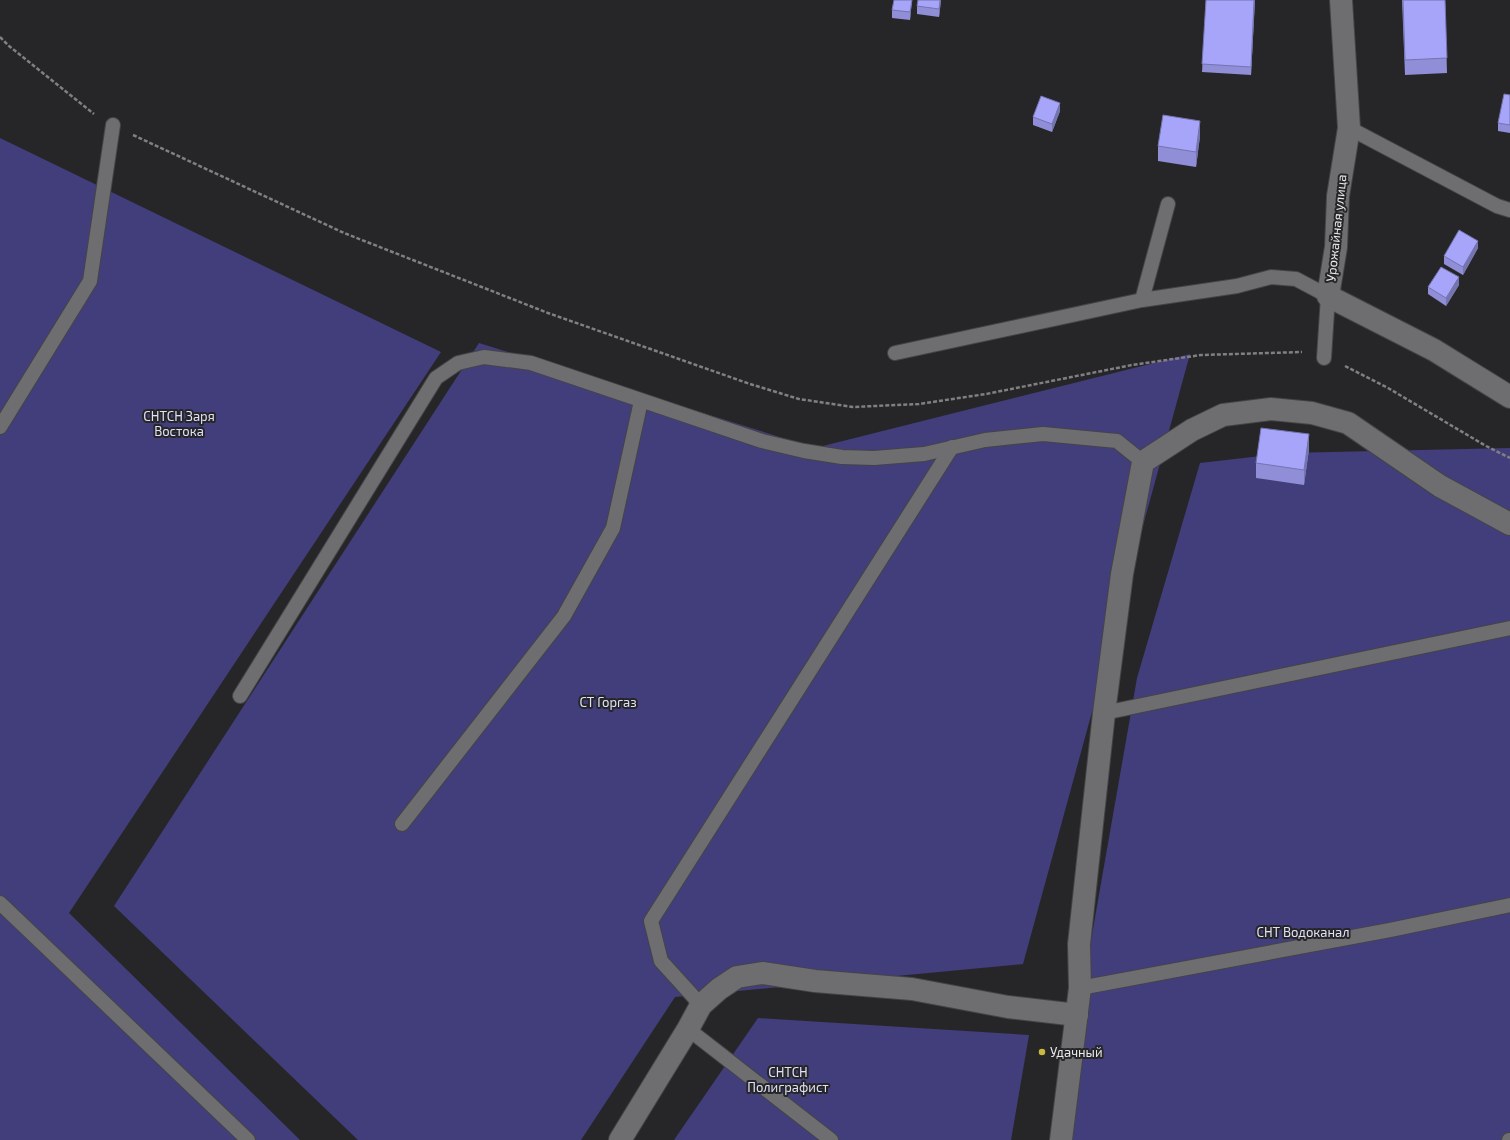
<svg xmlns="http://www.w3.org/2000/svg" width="1510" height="1140" font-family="'Exo 2',sans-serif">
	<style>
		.green { fill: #423e7c }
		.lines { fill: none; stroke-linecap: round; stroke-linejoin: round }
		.service-casing { stroke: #444446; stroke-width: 16 }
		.minor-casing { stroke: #444446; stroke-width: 24 }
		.path { stroke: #808082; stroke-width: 2.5; stroke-dasharray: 4 2; stroke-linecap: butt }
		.service { stroke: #6e6e71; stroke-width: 14 }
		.minor { stroke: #6e6e71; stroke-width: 22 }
		.wall { fill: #8f8ed6 }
		.shaded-wall { fill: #7474ae }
		.building { fill: #a6a5f9; stroke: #7474ae }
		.poi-dot { fill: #c8bb3b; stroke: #262629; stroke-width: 1.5 }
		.labels { text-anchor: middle; stroke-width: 4; stroke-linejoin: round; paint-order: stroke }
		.street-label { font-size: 13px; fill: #eaebec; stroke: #262629 }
		.park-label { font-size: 13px; fill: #e0e1f7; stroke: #262629 }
		.poi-label { font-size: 13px; fill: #eaebec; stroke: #262629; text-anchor: start }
	</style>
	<rect width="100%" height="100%" fill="#262629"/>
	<g class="green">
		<path d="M0 138 441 352 69 913 300 1140H0Z"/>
		<path d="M479 343 815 448 1190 354 1023 964 675 997 581 1140H358L114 906Z"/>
		<path d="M1510 448V1140H1056L1137 678 1200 463 1287 453Z"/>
		<path d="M758 1018 1029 1035 1011 1140H674Z"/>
	</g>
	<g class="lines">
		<g class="service-casing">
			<g id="service">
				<path d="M1349 128 1497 206 1510 210"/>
				<path d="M1168 204 1142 300 1237 286 1271 277 1296 279 1328 296 1324 358"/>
				<path d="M895 353 1142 300"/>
				<path d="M0 427 90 281 113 125"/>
				<path d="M240 696 436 378 458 363 484 357 531 363 762 441 804 451 842 457 874 458 924 454 985 440 1043 434 1117 441 1143 462"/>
				<path d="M1104 713 1510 628"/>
				<path d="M402 824 564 616 613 528 641 401"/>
				<path d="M0 903 248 1140"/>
				<path d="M1080 988 1390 930 1510 905"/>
				<path d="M701 1005 661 961 651 921 952 447"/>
				<path d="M688 1029 831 1140"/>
				<path d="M1509 1140H1510"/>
			</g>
		</g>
		<g class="minor-casing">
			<g id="minor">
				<path d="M1341 0 1349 128 1338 196 1336 247 1328 296 1434 350 1510 397"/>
				<path d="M620 1140 688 1029 701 1005 719 989 737 977 762 973 815 981 912 989 1008 1007 1077 1015"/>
				<path d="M1061 1140 1080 988 1079 944 1104 713 1122 574 1143 462 1192 430 1223 415 1271 409 1312 413 1348 423 1440 486 1510 524"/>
			</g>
		</g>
		<g class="path">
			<path d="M0 37 9 46 94 114"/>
			<path d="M133 135 344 233 548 313 750 384 799 399 853 407 919 404 986 394 1132 365 1201 355 1302 352"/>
			<path d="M1345 366 1388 388 1486 446 1510 458"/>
		</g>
		<use href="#service" class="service"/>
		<use href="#minor" class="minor"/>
	</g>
	<g class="wall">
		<path d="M912 0 910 20 892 18V10Z"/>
		<path d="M941 0 939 17 917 14V6Z"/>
		<path d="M1206 0H1255L1251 75 1202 72Z"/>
		<path d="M1402 0H1445L1447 73 1405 75Z"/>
		<path d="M1510 95V133L1498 131V123Z"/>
		<path d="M1060 111 1052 132 1033 125V117Z"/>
		<path d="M1200 136 1196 167 1158 161V146Z"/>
		<path d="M1478 248 1463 275 1444 264V256Z"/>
		<path d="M1459 285 1446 306 1428 294V287Z"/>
		<path d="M1309 449 1304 485 1256 478V463Z"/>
	</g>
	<g class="shaded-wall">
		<path d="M912 0 910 20V12Z"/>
		<path d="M940 0H941L939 17V9Z"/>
		<path d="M1254 0H1255L1251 75V67Z"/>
		<path d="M1060 103V111L1052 132V124Z"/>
		<path d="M1200 121V136L1196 167V152Z"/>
		<path d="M1478 241V248L1463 275V267Z"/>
		<path d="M1459 277V285L1446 306V298Z"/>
		<path d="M1309 434V449L1304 485V470Z"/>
	</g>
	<g class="building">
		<path d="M894 0H912L910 12 892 10Z"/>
		<path d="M918 0H940L939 9 917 6Z"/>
		<path d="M1206 0H1254L1251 67 1202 64Z"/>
		<path d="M1403 0H1445L1447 58 1405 60Z"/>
		<path d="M1504 94 1510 95V125L1498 123Z"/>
		<path d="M1041 96 1060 103 1052 124 1033 117Z"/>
		<path d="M1163 115 1200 121 1196 152 1158 146Z"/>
		<path d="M1459 230 1478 241 1463 267 1444 256Z"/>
		<path d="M1441 267 1459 277 1446 298 1428 287Z"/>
		<path d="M1261 428 1309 434 1304 470 1256 463Z"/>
	</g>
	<circle class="poi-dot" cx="1042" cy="1052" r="4"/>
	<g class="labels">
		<g class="street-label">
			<text transform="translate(1336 228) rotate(-84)" y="5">Урожайная улица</text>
		</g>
		<g class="park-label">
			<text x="179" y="421">СНТСН Заря<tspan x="179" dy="15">Востока</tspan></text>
			<text x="608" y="707">СТ Горгаз</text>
			<text x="1303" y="937">СНТ Водоканал</text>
			<text x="788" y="1077">СНТСН<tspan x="788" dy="15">Полиграфист</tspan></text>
		</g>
		<g class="poi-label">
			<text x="1050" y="1057">Удачный</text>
		</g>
	</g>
</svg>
